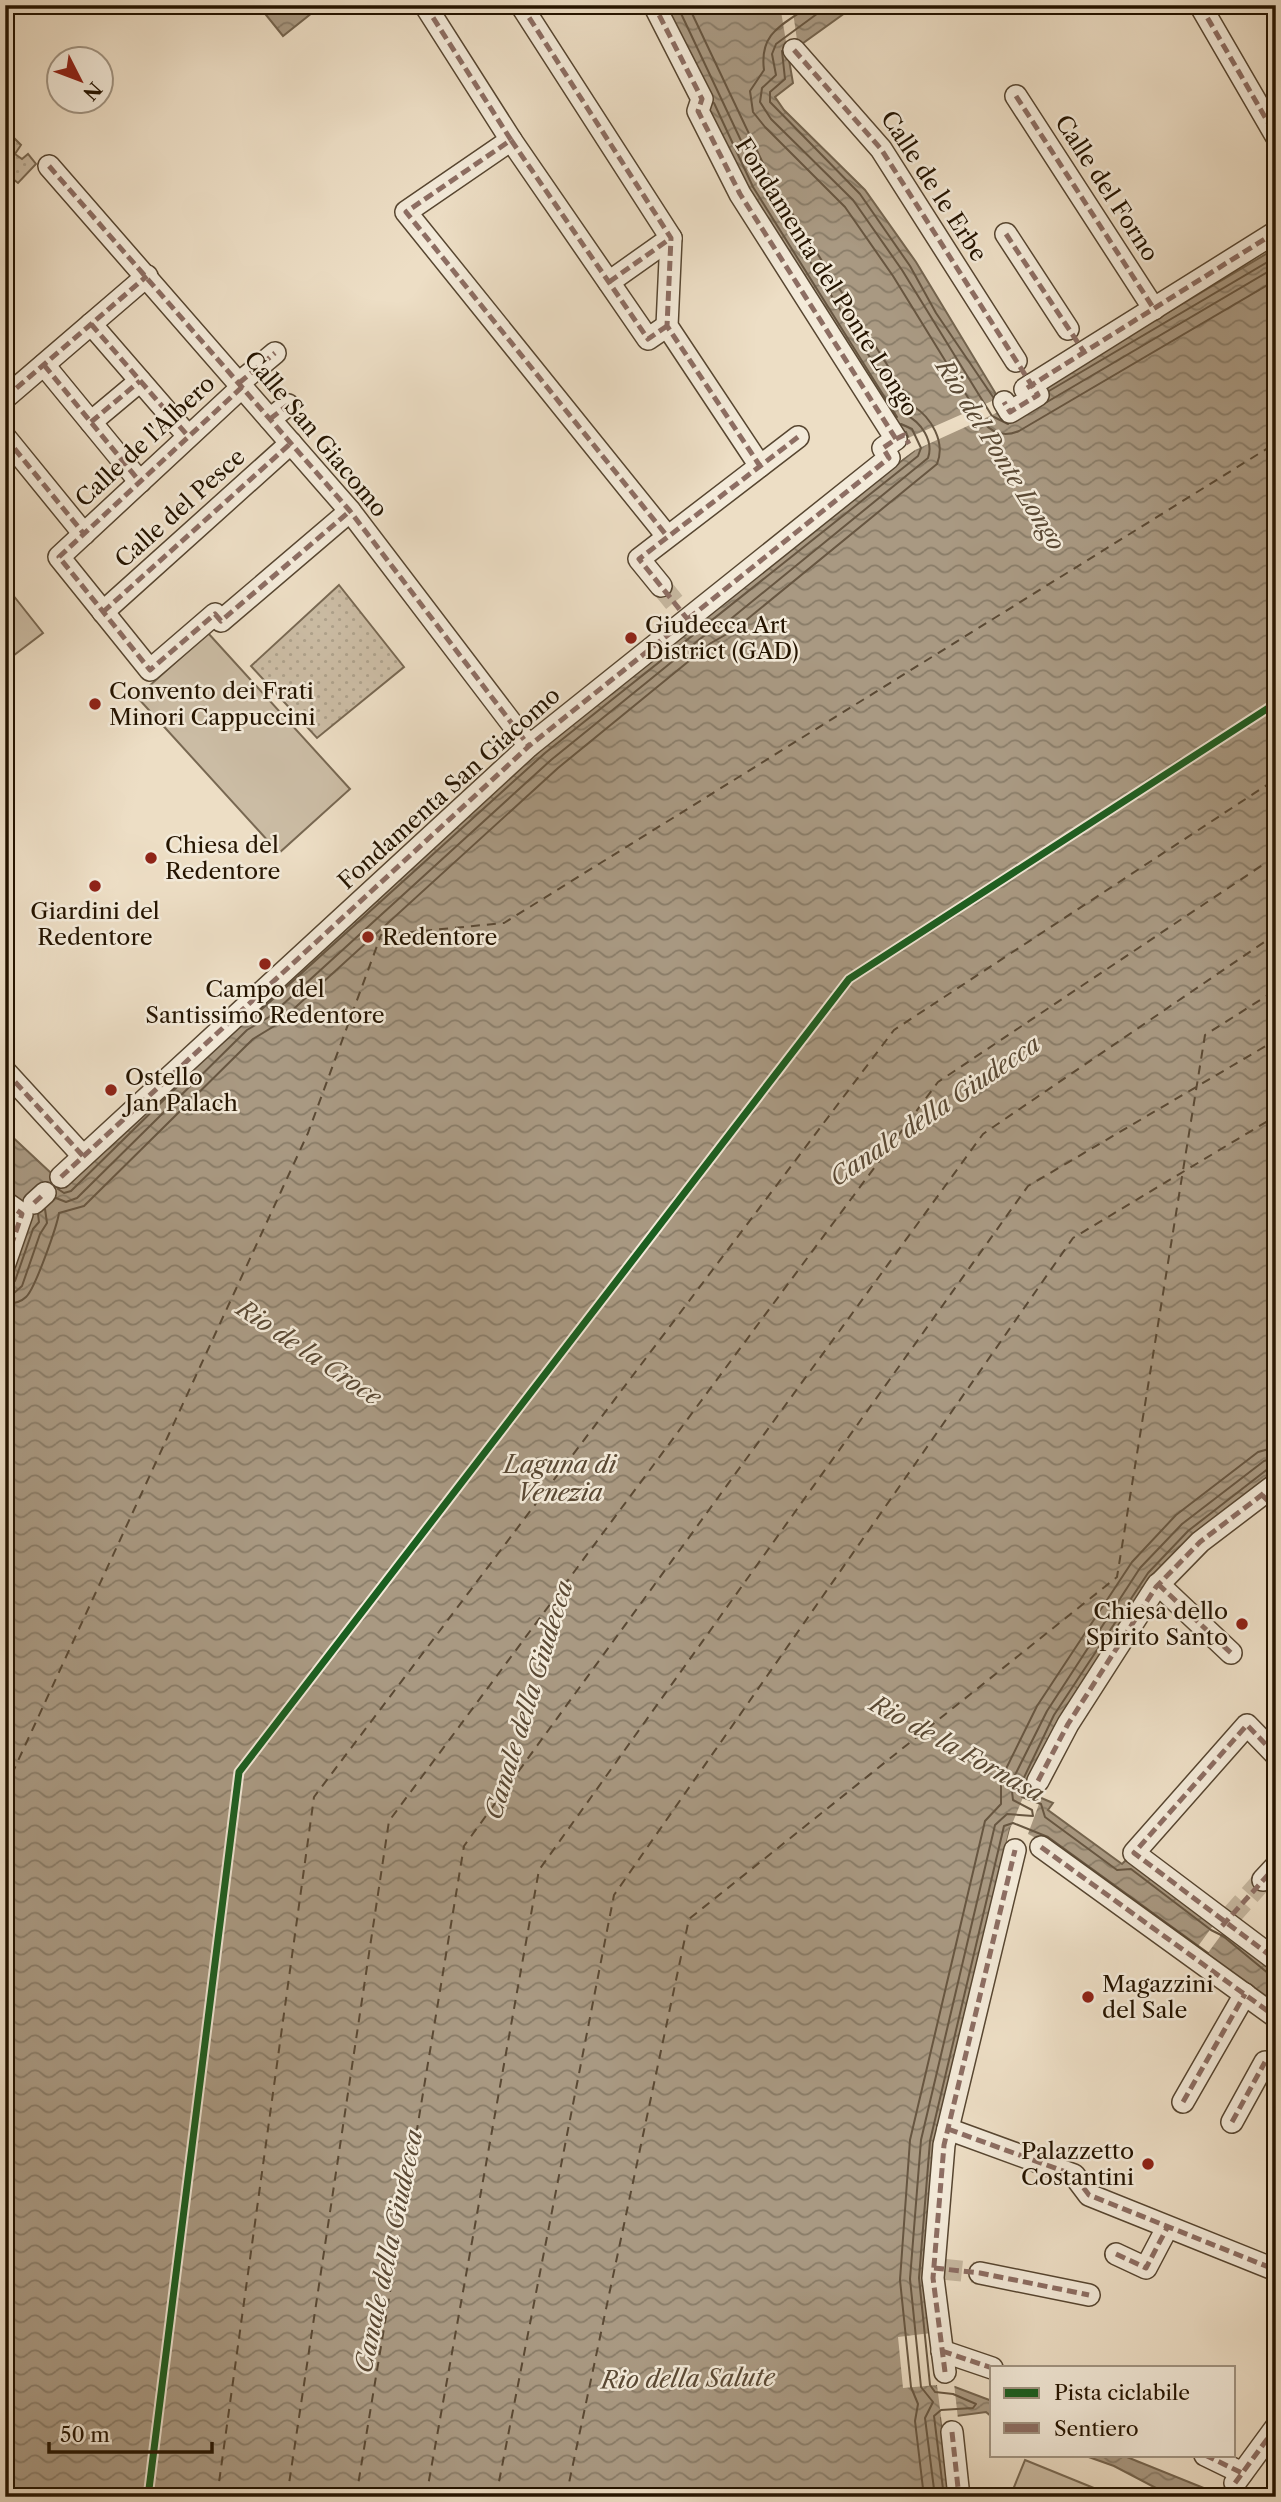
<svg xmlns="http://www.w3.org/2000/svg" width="1281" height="2502" font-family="'Libre Caslon Text',serif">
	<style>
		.park { fill: url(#park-dots); stroke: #786852; stroke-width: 2 }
		.garden { fill: #cbbca4; stroke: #786852; stroke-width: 2 }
		.water { fill: url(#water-waves); stroke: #74644e; stroke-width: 2 }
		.pier { fill: #eddec5 }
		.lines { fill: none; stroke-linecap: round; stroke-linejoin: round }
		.shore { stroke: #675641; stroke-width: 2 }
		.ferry { stroke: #5a4934; stroke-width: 2; stroke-dasharray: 9 7; stroke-linecap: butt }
		.minor-tunnel { stroke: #c5b69e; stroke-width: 21; stroke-dasharray: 21 10; stroke-linecap: butt }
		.minor-casing { stroke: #574631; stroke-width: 24 }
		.minor { stroke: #f3ead9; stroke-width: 21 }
		.quiet { stroke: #8d6e63; stroke-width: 5; stroke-dasharray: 10 5; stroke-linecap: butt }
		.cycleway-casing { stroke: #f3ead9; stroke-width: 11 }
		.cycleway { stroke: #1b5e20; stroke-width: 7 }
		.poi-dot { fill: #8f2418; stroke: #f3ead9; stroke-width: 2.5 }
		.labels { text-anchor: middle; stroke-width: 5; stroke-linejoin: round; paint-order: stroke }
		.street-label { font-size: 23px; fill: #251400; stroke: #f3ead9 }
		.poi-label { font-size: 23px; fill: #251400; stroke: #f3ead9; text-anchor: start }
		.water-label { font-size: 24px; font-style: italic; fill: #5a4934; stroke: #f3ead9 }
	</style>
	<defs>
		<pattern id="park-dots" width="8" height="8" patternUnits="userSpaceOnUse" patternTransform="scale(1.75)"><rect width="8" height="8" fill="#cbbca4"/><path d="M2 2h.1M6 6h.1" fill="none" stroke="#aea18b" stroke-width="1.8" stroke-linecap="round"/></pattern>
		<pattern id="water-waves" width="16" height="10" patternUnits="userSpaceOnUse" patternTransform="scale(1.75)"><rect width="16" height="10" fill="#a99982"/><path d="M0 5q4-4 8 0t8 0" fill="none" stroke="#897c68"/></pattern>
	</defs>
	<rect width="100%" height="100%" fill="#eddec5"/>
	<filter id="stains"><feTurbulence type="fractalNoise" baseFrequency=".00286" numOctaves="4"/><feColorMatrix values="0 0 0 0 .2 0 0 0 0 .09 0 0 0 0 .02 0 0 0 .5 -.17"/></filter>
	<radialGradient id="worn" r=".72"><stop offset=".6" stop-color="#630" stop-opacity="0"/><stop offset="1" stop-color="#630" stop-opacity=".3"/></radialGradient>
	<g class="park">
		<path d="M5 129 21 145 15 154 22 159 28 154 36 164 18 183 8 175 5 177Z"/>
		<path d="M339 585 404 667 317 738 251 666Z"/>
	</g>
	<g class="garden">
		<path d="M5 585 43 633 5 662Z"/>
		<path d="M208 633 350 789 279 853 137 697Z"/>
		<path d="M1025 2460 1116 2497H1010Z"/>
	</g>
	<g class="water">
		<path d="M258 5H322L283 36Z"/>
		<path d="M659 5H856L788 54 793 83 775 97 784 110 865 190 916 262 1005 409 1276 248V1471L1192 1536 1025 1791 1053 1803 1048 1810 1122 1864 1128 1858 1226 1930 1276 1971V2011L1044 1842 1010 1829 936 2141 937 2385 955 2387 992 2401V2417L986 2412 941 2418 951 2497H5V1287L27 1224 5 1195V1130L66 1187 237 1017 541 748 914 451 906 432 899 434 747 190Z"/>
		<path d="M1083 2455H1122L1226 2497H1173L1114 2466Z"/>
	</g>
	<g class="pier">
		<path d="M780 5H792L798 47 788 54Z"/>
		<path d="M1001 397 1005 409 915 450 894 465 892 462 910 449 905 440 908 438Z"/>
		<path d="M1031 1778 1034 1780 1029 1789 1043 1793 1028 1834 1044 1842 1042 1845 1012 1833 1009 1849 1005 1848 1010 1829Z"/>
		<path d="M1215 1923 1227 1927 1202 1961 1193 1953Z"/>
		<path d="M931 2333 940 2382 954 2383 958 2419 945 2421 946 2433H943L937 2385 903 2388 898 2337Z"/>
	</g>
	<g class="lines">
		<g class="shore">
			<path d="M811 5C783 25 759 32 764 70L750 91 753 112 765 127 845 207 893 276 983 422C993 434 1005 437 1019 431L1276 280"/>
			<path d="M829 5 776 44 772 54 776 75 762 88 760 102 771 119 853 200 902 270 992 416 1008 424"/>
			<path d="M782 51 785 79 770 92V102L860 194 910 266 936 313 993 397"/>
			<path d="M714 103 753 187 897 417"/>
			<path d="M1049 391 1276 257"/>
			<path d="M1047 402 1276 267"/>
			<path d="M253 1017 545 753 918 456 921 448 912 429 901 424"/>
			<path d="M58 1189 64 1193 71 1191 180 1084"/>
			<path d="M56 1198 66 1202 77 1198 247 1030 269 1017 551 760 705 635 727 622 928 458C934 441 921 422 906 415L761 183 677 5"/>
			<path d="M5 1285 15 1281 33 1229 39 1222 38 1214"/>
			<path d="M5 1294 14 1293 22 1286 40 1234 47 1223 45 1209"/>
			<path d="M5 1304C13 1304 20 1303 26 1297 35 1289 57 1226 59 1213L84 1206 253 1039 276 1025 558 768 711 643 734 630 937 464C946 442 931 417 913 406L770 178 688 5"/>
			<path d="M1276 1466 1269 1468 1188 1531 1148 1573 1054 1715 1018 1790 1022 1797 1041 1804 1045 1817 1117 1870 1131 1869 1211 1930 1223 1936 1269 1974 1276 1976"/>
			<path d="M924 2497 915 2421 918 2404 911 2387 900 2280 910 2140 985 1821 1001 1804V1779L1037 1706 1132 1562 1176 1515 1258 1452 1276 1447"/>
			<path d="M935 2497 925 2418 933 2402 921 2387 910 2279 921 2140 995 1825 1007 1814 1033 1816 1032 1810 1013 1800 1011 1783 1047 1711 1140 1568 1182 1524 1264 1461 1276 1457"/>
			<path d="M944 2497 934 2416 941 2410 973 2408 976 2404 953 2394 935 2392 930 2385 919 2278 930 2141 1004 1826 1013 1823 1048 1837 1208 1953"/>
		</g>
		<g class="ferry">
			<path d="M5 1789 308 1133 381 935 504 923 1276 443"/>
			<path d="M148 2497 239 1772 849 979 1276 703"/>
			<path d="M217 2497 314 1797 894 1030 1276 779"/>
			<path d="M287 2497 389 1821 938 1082 1276 856"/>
			<path d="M356 2497 464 1846 983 1134 1276 934"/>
			<path d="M426 2497 539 1870 1028 1186 1276 1040"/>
			<path d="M496 2497 614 1895 1073 1238 1276 1116"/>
			<path d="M566 2497 689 1919 1117 1577 1205 1035 1276 990"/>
		</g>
		<g class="minor-tunnel">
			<path d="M661 586 683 613"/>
			<path d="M1229 1918 1263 1880"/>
			<path d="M941 2269 980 2273"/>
		</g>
		<g class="minor-casing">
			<g id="minor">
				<path d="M425 5 511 140 406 212 667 536"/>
				<path d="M521 5 671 238 667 326 760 466"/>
				<path d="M1200 5 1276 136"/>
				<path d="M794 50 881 149 1016 361"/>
				<path d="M1016 96 1154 309"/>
				<path d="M511 140 648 339 667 326"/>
				<path d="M49 166 350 511 529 746"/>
				<path d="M1006 234 1068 329"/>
				<path d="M609 282 671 238"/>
				<path d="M91 324 188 436"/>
				<path d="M44 365 140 482"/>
				<path d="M239 383 275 353"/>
				<path d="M242 387 59 557 150 670 215 614 221 621 350 511"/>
				<path d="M1025 389 1276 232"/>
				<path d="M5 398 147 276"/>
				<path d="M1004 402 1010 412 1038 395 1031 385"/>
				<path d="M270 419 288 405"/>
				<path d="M91 422 140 381"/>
				<path d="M5 437 84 534"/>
				<path d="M661 586 639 559 798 437"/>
				<path d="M103 612 291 443"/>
				<path d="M5 1071 83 1156"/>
				<path d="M61 1177 529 746 889 458 883 448 896 439 740 194 698 111 702 99 654 5"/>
				<path d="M5 1202 22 1214 5 1263"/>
				<path d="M34 1203 45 1193"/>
				<path d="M1158 1584 1231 1653"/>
				<path d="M1276 1755 1247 1725 1134 1853 1276 1960"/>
				<path d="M1038 1781 1068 1724 1156 1587 1200 1542 1276 1484"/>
				<path d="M1041 1847 1276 2017"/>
				<path d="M1263 1880 1276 1866"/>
				<path d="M1183 2102 1245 1994"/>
				<path d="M1232 2122 1265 2062"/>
				<path d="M948 2129 1074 2175 1089 2195 1276 2270"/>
				<path d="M1116 2254 1146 2268 1167 2228"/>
				<path d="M980 2273 1089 2295"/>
				<path d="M942 2351 992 2368"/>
				<path d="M945 2372 933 2278 944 2145 1015 1850"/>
				<path d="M952 2432 959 2497"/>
				<path d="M1205 2455 1242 2473"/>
				<path d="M1235 2483 1276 2427"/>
			</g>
		</g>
		<use href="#minor" class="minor"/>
		<g class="quiet">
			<path d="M425 5 511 140 406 212 667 536"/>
			<path d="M521 5 671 238 667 326 760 466"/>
			<path d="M1200 5 1276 136"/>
			<path d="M794 50 881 149 1038 395 1010 412 1004 402"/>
			<path d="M1016 96 1154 309"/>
			<path d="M511 140 648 339 667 326"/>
			<path d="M49 166 350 511 529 746"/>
			<path d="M1006 234 1084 352"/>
			<path d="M609 282 671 238"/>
			<path d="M91 324 188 436"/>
			<path d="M44 365 140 482"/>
			<path d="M239 383 275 353"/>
			<path d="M242 387 59 557 150 670 215 614 221 621 350 511"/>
			<path d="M1027 388 1276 232"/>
			<path d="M5 398 147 276"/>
			<path d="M270 419 288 405"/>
			<path d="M91 422 140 381"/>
			<path d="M5 437 84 534"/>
			<path d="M896 439 904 435 909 444"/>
			<path d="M103 612 291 443"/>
			<path d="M689 621 639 559 798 437"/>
			<path d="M5 1071 83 1156"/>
			<path d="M61 1177 529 746 889 458 883 448 896 439 740 194 698 111 702 99 654 5"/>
			<path d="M5 1202 22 1214 5 1263"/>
			<path d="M34 1203 45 1193"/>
			<path d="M1262 1495 1276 1509"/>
			<path d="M1158 1584 1231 1653"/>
			<path d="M1276 1755 1247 1725 1134 1853 1276 1960"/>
			<path d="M1038 1781 1068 1724 1156 1587 1200 1542 1276 1484"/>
			<path d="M1041 1847 1276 2017"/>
			<path d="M1222 1926 1276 1866"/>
			<path d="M1183 2102 1245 1994"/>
			<path d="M1232 2122 1265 2062"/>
			<path d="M948 2129 1074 2175 1089 2195 1276 2270"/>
			<path d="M1116 2254 1146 2268 1167 2228"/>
			<path d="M934 2268 980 2273 1089 2295"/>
			<path d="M942 2351 992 2368"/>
			<path d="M945 2372 933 2278 944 2145 1015 1850"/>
			<path d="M952 2432 959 2497"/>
			<path d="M1205 2455 1242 2473"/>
			<path d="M1235 2483 1276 2427"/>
			<path d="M1230 2491 1237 2497"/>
		</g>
		<g class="cycleway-casing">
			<path id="cycleway" d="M148 2497 239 1772 849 979 1276 703"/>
		</g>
		<use href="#cycleway" class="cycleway"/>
	</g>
	<g class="poi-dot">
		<circle cx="631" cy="638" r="7"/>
		<circle cx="95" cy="704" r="7"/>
		<circle cx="151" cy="858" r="7"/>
		<circle cx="95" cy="886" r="7"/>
		<circle cx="368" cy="937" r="7"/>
		<circle cx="265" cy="964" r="7"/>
		<circle cx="111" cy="1090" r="7"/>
		<circle cx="1242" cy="1624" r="7"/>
		<circle cx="1088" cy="1997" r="7"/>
		<circle cx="1148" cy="2164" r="7"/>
	</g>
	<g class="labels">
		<g class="street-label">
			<text transform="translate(934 186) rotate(57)" y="8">Calle de le Erbe</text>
			<text transform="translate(1107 188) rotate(57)" y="8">Calle del Forno</text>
			<text transform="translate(827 277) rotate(58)" y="8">Fondamenta del Ponte Longo</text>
			<text transform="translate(316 434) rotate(50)" y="8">Calle San Giacomo</text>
			<text transform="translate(145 441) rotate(-43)" y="8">Calle de l'Albero</text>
			<text transform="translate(180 508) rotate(-42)" y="8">Calle del Pesce</text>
			<text transform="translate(449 788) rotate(-42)" y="8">Fondamenta San Giacomo</text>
		</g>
		<g class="poi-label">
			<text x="645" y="633">Giudecca Art<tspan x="645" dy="26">District (GAD)</tspan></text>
			<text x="109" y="699">Convento dei Frati<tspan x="109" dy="26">Minori Cappuccini</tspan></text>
			<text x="165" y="853">Chiesa del<tspan x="165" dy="26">Redentore</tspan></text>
			<text x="95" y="919" text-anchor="middle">Giardini del<tspan x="95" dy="26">Redentore</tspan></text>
			<text x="382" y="945">Redentore</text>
			<text x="265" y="997" text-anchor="middle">Campo del<tspan x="265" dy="26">Santissimo Redentore</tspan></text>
			<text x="125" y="1085">Ostello<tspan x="125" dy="26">Jan Palach</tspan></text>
			<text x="1228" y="1619" text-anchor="end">Chiesa dello<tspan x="1228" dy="26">Spirito Santo</tspan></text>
			<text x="1102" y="1992">Magazzini<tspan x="1102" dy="26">del Sale</tspan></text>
			<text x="1134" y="2159" text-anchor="end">Palazzetto<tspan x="1134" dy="26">Costantini</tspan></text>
		</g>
		<g class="water-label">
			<text transform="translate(1000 455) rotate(58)" y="8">Rio del Ponte Longo</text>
			<text transform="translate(935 1111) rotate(-34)" y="8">Canale della Giudecca</text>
			<text transform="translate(309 1353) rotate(34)" y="8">Rio de la Croce</text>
			<text x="560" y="1473">Laguna di<tspan x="560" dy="28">Venezia</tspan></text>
			<text transform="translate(529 1700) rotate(-73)" y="8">Canale della Giudecca</text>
			<text transform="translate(957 1749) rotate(29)" y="8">Rio de la Fornasa</text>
			<text transform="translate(389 2251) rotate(-78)" y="8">Canale della Giudecca</text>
			<text transform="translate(688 2379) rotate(-1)" y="8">Rio della Salute</text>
		</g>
	</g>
	<rect width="1281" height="2502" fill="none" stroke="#eddec5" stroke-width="28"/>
	<rect x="7" y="7" width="1267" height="2488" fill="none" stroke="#251400" stroke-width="3.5"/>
	<rect x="14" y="14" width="1253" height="2474" fill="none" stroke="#251400" stroke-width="2"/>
	<rect x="990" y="2366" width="245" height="91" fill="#f3ead9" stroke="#a19482" stroke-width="2"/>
	<rect x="1004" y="2388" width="35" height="10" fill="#1b5e20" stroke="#a19482" stroke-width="2"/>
	<text x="1054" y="2400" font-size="21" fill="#251400">Pista ciclabile</text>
	<rect x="1004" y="2423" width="35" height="10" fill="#8d6e63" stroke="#a19482" stroke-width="2"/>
	<text x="1054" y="2436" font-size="21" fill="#251400">Sentiero</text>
	<g transform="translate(80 80) rotate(132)"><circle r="33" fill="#f3ead9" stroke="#a19482" stroke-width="2"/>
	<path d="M0-5L12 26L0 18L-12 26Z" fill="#8f2418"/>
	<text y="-10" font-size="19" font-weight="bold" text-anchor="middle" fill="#251400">N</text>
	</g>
	<path d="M49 2442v10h163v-10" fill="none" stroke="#251400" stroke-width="3.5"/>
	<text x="60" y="2442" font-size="21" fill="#251400" stroke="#f3ead9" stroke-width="5" paint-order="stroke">50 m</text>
	<rect width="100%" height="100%" filter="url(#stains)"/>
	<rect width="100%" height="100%" fill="url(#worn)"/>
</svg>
